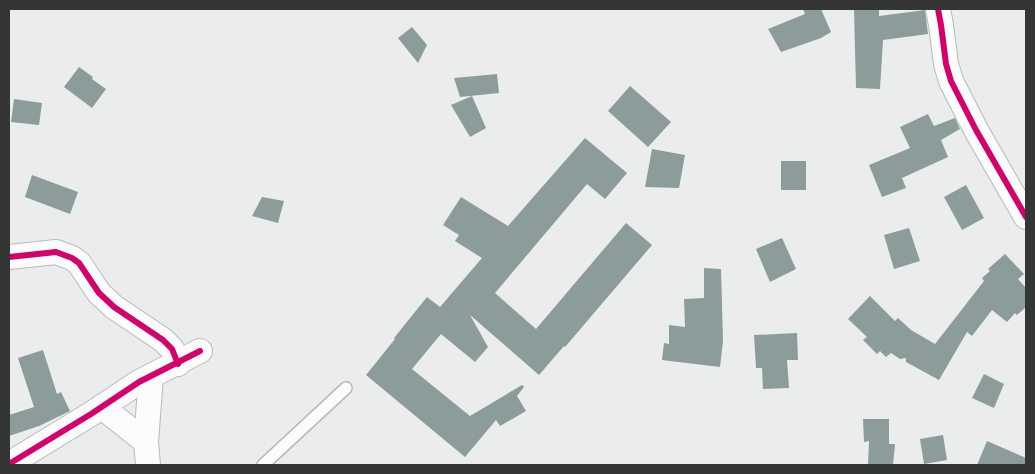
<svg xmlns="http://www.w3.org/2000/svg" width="1035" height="474" font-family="'Golos Text',sans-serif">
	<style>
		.building { fill: #8b9c9b }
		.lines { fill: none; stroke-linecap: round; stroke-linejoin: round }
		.service-casing { stroke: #b8b9b9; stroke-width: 14 }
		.minor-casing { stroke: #b8b9b9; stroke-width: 26 }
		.service { stroke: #fcfcfc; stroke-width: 11 }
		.minor { stroke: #fcfcfc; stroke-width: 24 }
		.cycleway-casing { stroke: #fff; stroke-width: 9 }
		.cycleway { stroke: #d6006c; stroke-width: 6 }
	</style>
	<rect width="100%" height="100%" fill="#ebedec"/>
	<g class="building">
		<path d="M803 9H821L831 32 821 38 781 52 768 29 805 14Z"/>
		<path d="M854 9H879V16L925 10 928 34 883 40 880 89 856 88Z"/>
		<path d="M412 27 427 45 418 63 398 38Z"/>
		<path d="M79 67 93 77 92 79 106 89 92 108 64 87Z"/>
		<path d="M497 74 499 93 460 97 454 78Z"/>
		<path d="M630 86 671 122 648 147 608 111Z"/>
		<path d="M472 96 486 128 470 137 451 105Z"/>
		<path d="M14 99 42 103 39 125 11 122Z"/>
		<path d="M928 114 934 126 955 118 960 129 941 140 948 157 902 178 906 188 882 197 869 165 910 148 900 127Z"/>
		<path d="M585 138 627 173 605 199 587 184 495 293 536 329 626 223 652 245 565 347 564 346 539 375 470 315 488 347 475 362 441 334 412 369 470 416 522 385 524 387 517 396 526 411 500 426 496 420 465 457 366 375 395 339 394 338 427 297 440 307 482 258 455 241 459 235 443 225 461 197 508 226Z"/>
		<path d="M652 149 685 155 679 188 645 187Z"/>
		<rect x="781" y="161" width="25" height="29"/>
		<path d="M32 175 78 192 70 214 25 197Z"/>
		<path d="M966 185 984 218 962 230 944 197Z"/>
		<path d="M262 197 284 201 278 223 252 216Z"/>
		<path d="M909 228 920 261 894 269 884 235Z"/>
		<path d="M782 238 796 269 770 282 756 249Z"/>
		<path d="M1005 254 1024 274 1018 279 1026 288V307L1017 315 1015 313 1007 322 992 310 972 336 967 332 939 380 906 362V358L900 359 891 353 886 357 880 351 877 354 863 340 867 337 848 319 870 296 895 321 898 318 911 330 935 344 984 281 982 278 990 271 988 269Z"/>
		<path d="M704 268 721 269 723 341 720 367 662 360 664 343 669 344V325L685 327 684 299 704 298Z"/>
		<path d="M797 333 798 360H787L789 388 763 389 762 368H756L754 335Z"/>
		<path d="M43 350 57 394 61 392 70 411 39 426 9 436V415L34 407 18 358Z"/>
		<path d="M984 374 1004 384 994 408 972 398Z"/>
		<path d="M863 419H889V444H895L893 465H868L869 441 864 442Z"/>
		<path d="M943 435 947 460 924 464 920 439Z"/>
		<path d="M987 441 1026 458V465H977Z"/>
	</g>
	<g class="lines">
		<g class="service-casing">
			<path id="service" d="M263 465 346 388"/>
		</g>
		<g class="minor-casing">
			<g id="minor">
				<path d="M938 9 941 25 946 64 951 81 976 130 1026 217"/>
				<path d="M9 257 56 252 72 258 79 263 99 293 114 307 163 340 172 349 178 364"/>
				<path d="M102 407 146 442 148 465"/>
				<path d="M146 442 151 376"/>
				<path d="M9 464 91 414 139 382 200 351"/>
			</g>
		</g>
		<use href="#service" class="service"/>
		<use href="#minor" class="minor"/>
		<g class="cycleway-casing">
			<g id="cycleway">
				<path d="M938 9 941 25 946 64 951 81 976 130 1026 217"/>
				<path d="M9 257 56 252 72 258 79 263 99 293 114 307 163 340 172 349 178 364"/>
				<path d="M9 464 91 414 139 382 200 351"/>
			</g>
		</g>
		<use href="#cycleway" class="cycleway"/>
	</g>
	<rect width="1035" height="474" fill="none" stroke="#343636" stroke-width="20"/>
</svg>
